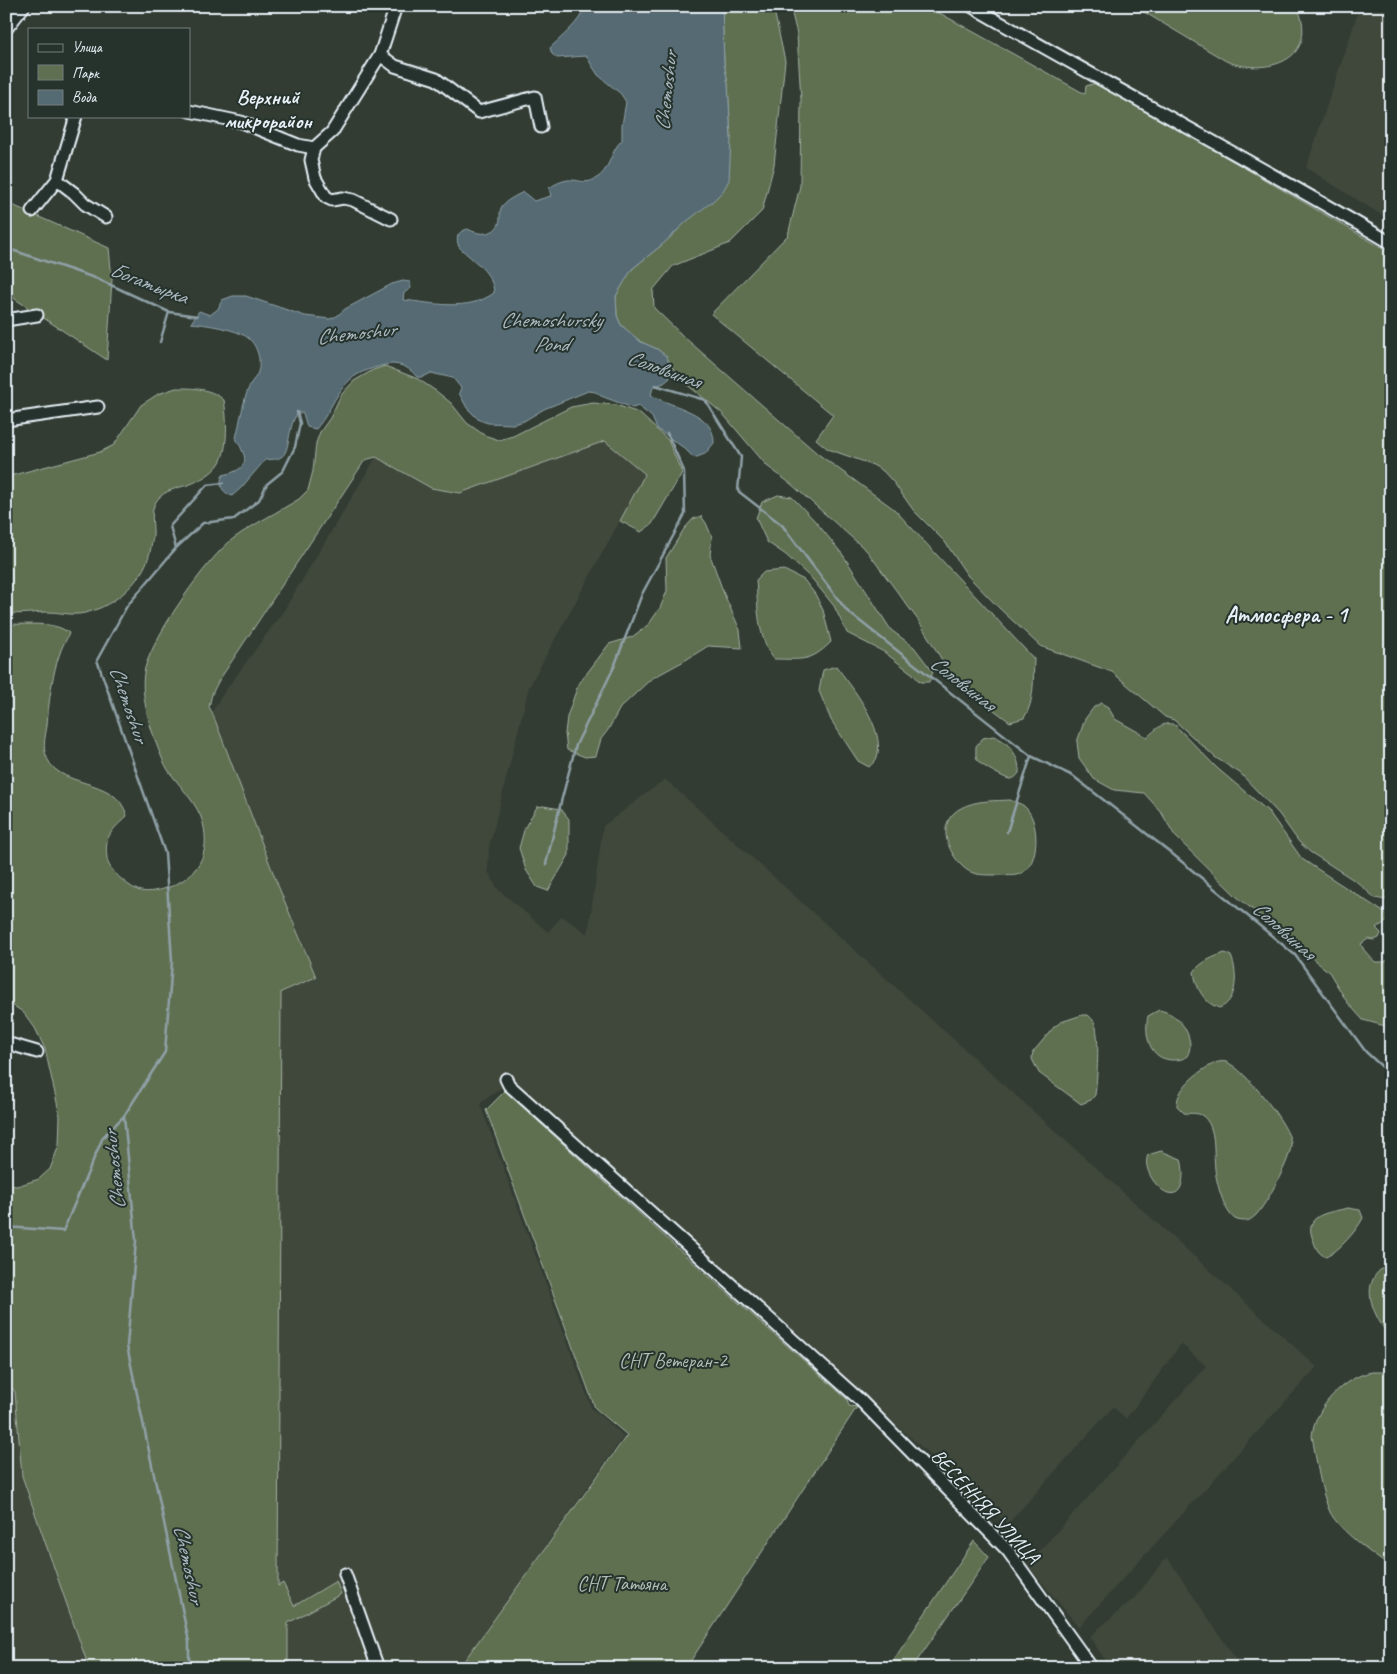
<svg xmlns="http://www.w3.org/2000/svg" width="1397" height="1674" font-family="Caveat,sans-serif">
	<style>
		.built { fill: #41463a }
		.green { fill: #5f6f51; stroke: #a4b0a4 }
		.water { fill: #556b73; stroke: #90a1a8 }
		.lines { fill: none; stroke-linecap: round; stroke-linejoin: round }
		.stream { stroke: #90a1a8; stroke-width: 2.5 }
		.minor-casing { stroke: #e8f1f8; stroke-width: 15 }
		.minor { stroke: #26332d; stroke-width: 11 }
		.labels { text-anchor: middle; stroke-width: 4; stroke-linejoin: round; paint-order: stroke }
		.park-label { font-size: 20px; fill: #b1bdb5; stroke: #26332d }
		.street-label { font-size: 20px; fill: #e8f1f8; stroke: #26332d }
		.water-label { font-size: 21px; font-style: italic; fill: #adbbc3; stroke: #26332d }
		.neighbourhood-label { font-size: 21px; font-weight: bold; fill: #e8f1f8; stroke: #26332d }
		.quarter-label { font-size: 22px; font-weight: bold; fill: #e8f1f8; stroke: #26332d }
	</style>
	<rect width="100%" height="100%" fill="#323c33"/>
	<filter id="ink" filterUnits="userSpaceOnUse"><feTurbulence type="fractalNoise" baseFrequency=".02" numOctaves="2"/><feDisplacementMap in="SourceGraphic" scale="10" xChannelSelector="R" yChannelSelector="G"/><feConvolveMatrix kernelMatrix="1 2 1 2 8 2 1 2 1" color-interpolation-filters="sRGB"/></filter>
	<g filter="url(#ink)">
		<g class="built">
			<path d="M1360 6H1391V221L1306 168Z"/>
			<path d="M605 441 645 475 529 687 489 848 488 871 497 888 548 932 562 916 588 934 603 826 665 779 1317 1367 1079 1627 1027 1565 1206 1366 1181 1344 1126 1419 1113 1407 1008 1524 506 1079 501 1088 480 1104 592 1409 624 1436 459 1668H288V1623L336 1581 294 1606 283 1584 278 1587 281 992 316 977 277 883 212 712 220 698 284 610 376 457 431 488 460 493Z"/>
			<path d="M6 1380 15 1391 22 1476 89 1668H6Z"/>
			<path d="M1167 1557 1242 1668H1111L1089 1637 1135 1597Z"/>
		</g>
		<g class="green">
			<path d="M722 6H773L785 61 774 165 762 211 730 243 673 266 653 290 654 308 684 337 818 454 894 509 1034 659C1033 679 1035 701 1024 718L1010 722 954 680 918 620 867 551 791 484 767 466 722 413 685 383 671 366 666 356 657 349 641 342 630 333 621 325 617 316 616 296 625 280 632 269 663 244 686 222 731 139 728 84 724 63Z"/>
			<path d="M790 6H927L1085 94 1086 86 1096 83 1102 85 1391 253V901L1375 898 1357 882 1310 852 1299 842 1279 814 1240 773 1216 758 1174 720 1165 717 1112 672 1040 646 999 608 967 575 945 542 914 511 894 483 883 471 873 465 828 449 816 439 833 415 711 314 788 235 800 186 801 100 797 34Z"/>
			<path d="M1134 6H1297C1299 11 1301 16 1302 21 1310 67 1257 74 1226 61Z"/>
			<path d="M6 203 10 204 109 248 112 279 107 360 6 293Z"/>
			<path d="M385 366 418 379 436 391 451 403 467 423 484 435 499 440 513 436 571 407 593 403 616 405 639 413 668 440 682 473 652 524 641 532 620 521 645 474 605 441 460 493 431 488 376 457 365 460 218 682 212 694 209 707 212 712 277 883 316 977 281 992 278 1586 283 1583 294 1606 336 1581 341 1594 288 1623V1668H89L22 1476 15 1392 6 1380V1185L17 1186 39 1179 50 1169 59 1145 60 1116 45 1049 35 1028 23 1012 6 1001V625L10 624C28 625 55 621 69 633 67 640 63 644 61 650 52 674 49 700 47 725 46 733 43 744 45 752 54 792 116 773 127 816 121 822 113 828 109 836 105 842 106 859 109 865 113 873 132 890 141 891 149 893 159 890 167 888 197 877 211 855 203 823 198 804 180 787 168 770 161 758 155 741 151 728 146 710 140 687 145 668 154 635 207 558 234 538 255 523 278 512 299 499L308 490 313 471 316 443 320 432 330 418 341 395 354 381 373 370Z"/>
			<path d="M176 388C194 388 210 388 224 400 227 417 229 449 219 464 212 474 199 481 188 485 177 488 165 490 157 500 149 511 154 524 153 537 152 542 151 547 150 552 143 583 110 610 79 614 69 615 58 612 48 612 35 612 20 615 6 613V477L100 452 114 445 141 405 158 394Z"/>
			<path d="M778 495 792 497 816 522 843 555 891 630 914 647 933 672 929 682H920L913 674 884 652 847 633 834 606 813 580 786 555 767 542 756 518 762 502Z"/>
			<path d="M701 516 706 523 712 537 710 555 724 594 740 630 742 648 708 646 684 661 651 679 620 708 608 730 601 739 596 756 585 757 567 750 565 733 567 717 578 685 609 644 632 637 649 624 660 608 667 591 666 558 684 529 693 519Z"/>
			<path d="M784 570 804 580 815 594 823 610 831 642C810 663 802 659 774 659 757 637 758 607 756 580L764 572Z"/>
			<path d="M836 666C852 687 886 729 877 757 876 761 872 764 869 767L858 761 831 720 819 691 823 670Z"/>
			<path d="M1101 703 1108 707 1115 719 1147 737C1156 730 1163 720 1175 725L1217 768 1269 812 1302 859 1391 917V919L1376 928 1381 933 1379 938 1374 940 1368 939 1361 944 1364 950 1375 962H1384L1391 958V1025L1385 1026 1363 1020 1347 1002 1329 972 1236 896 1175 836 1161 812 1144 793 1114 790 1094 779 1079 758 1077 742 1085 719 1094 707Z"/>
			<path d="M993 736C1009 741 1020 757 1019 773 1016 777 1014 779 1009 779 1004 778 982 766 978 761 975 757 976 751 976 746L983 738Z"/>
			<path d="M1010 800C1014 802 1020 803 1024 806 1040 819 1041 865 1020 874 1012 877 1002 875 994 875 981 875 971 875 962 866 943 846 936 816 968 805 981 800 996 801 1010 800Z"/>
			<path d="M543 806 561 809 569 819V855L548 891 537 887 526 870 519 848 525 827 537 807Z"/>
			<path d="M1225 953 1231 956C1238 972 1238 1002 1219 1008 1204 1003 1196 988 1194 972 1200 962 1215 956 1225 953Z"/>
			<path d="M1159 1010C1176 1013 1189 1028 1190 1045 1190 1049 1189 1053 1187 1056 1183 1060 1177 1060 1172 1060 1149 1059 1144 1035 1148 1016Z"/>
			<path d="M1082 1015H1088C1091 1018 1094 1020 1095 1024 1100 1037 1097 1081 1095 1095L1091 1100 1081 1104 1039 1073 1032 1059 1033 1052 1054 1027 1061 1022Z"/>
			<path d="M1218 1062C1221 1062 1223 1061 1226 1062 1243 1067 1291 1127 1291 1144 1292 1157 1266 1205 1256 1215 1253 1218 1250 1220 1247 1221 1243 1221 1239 1221 1235 1219 1224 1212 1216 1181 1215 1169 1213 1152 1217 1128 1203 1116 1197 1112 1190 1114 1184 1113L1177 1106C1176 1087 1202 1068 1218 1062Z"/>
			<path d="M505 1091 686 1256 847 1399 849 1406 857 1407 686 1668H459L627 1435 595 1408 486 1110Z"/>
			<path d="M1161 1151 1181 1159C1184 1169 1186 1198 1168 1193 1156 1189 1142 1168 1148 1155Z"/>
			<path d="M1348 1208 1360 1210 1363 1218C1357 1230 1339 1251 1326 1257 1319 1254 1316 1249 1314 1242 1301 1214 1328 1213 1348 1208Z"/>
			<path d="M1391 1263V1338C1373 1316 1355 1280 1391 1263Z"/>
			<path d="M1372 1372H1384L1391 1375V1567C1375 1557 1338 1529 1330 1512 1321 1493 1316 1458 1312 1436 1315 1408 1343 1377 1372 1372Z"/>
			<path d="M974 1541 989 1557 912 1668H888Z"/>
		</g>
		<path class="water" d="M584 6H722L724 63 728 84 731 139 729 180 723 191 713 201 686 222 663 244 632 269 616 296 617 316 621 325 641 342 657 349 666 356 671 366 670 378 664 383 653 387 651 395C673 408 715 412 714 443L705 454 694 458 684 448 657 429 652 417 638 406 633 408 601 396 596 392 588 391 544 409 524 421 513 424 488 423 479 420 467 408 459 393 461 388 453 378 431 373 423 377H417C410 368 402 364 391 364 383 365 376 367 368 370 338 379 335 407 316 429L307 427 303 413H298C287 425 291 452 281 457 277 460 270 459 265 460L241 488 232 496C222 492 218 485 223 475 236 472 251 467 242 450 240 445 238 443 236 438 240 423 243 399 250 385 252 380 257 377 258 372 262 361 257 344 247 337 236 329 204 324 191 323L199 311 210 315 218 309 222 300 233 296H246L305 316 330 319 337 316 345 309 392 284 403 281 410 282 411 288 404 293 403 300C433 303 468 312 494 293 493 272 473 261 459 247 455 237 458 231 468 229 478 235 493 236 499 224 501 219 499 213 501 208 504 201 516 196 523 192L534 201 551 196 549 188C555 184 561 181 568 180 578 179 585 185 595 179 610 172 610 151 622 140V125L626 102 621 94 598 75 586 56 557 58 552 54 550 48C559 39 584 19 584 6Z"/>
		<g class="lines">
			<g class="stream">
				<path d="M6 248 98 279 169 312 197 316"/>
				<path d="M160 342 169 312"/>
				<path d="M655 385 705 400 741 457 738 491 782 525 847 611 1031 756 1073 776 1170 852 1295 955 1366 1052 1391 1075"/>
				<path d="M176 548 203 523 234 519 259 500 267 484 283 471 295 447 300 423 297 412"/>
				<path d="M1007 832 1031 756"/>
				<path d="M546 864 561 802 576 745 614 667 642 594 685 514 684 471 667 433"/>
				<path d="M6 1227 63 1231 103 1137 124 1116"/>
				<path d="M189 1668V1642L127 1346 136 1241 124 1116 165 1052 172 961 165 853 97 660 127 606 176 548 170 526 207 485 223 483"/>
			</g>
			<g class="minor-casing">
				<g id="minor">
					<path d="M971 6C1110 86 1252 161 1391 243"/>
					<path d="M6 29 24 6"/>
					<path d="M380 55 395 66 436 79 479 112 535 97 541 127"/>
					<path d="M189 111 241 122 298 145 314 148 332 132 380 55 396 6"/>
					<path d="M314 148 311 160 315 178 326 197 332 200 343 198 353 200 391 219"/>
					<path d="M57 180 74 193 85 204 106 217"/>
					<path d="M32 211 57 180 76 116"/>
					<path d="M6 320 37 315"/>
					<path d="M6 420 98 407"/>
					<path d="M6 1043 37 1052"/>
					<path d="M506 1079 509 1085 861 1401 1008 1551 1092 1668"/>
					<path d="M345 1574 378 1668"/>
				</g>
			</g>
			<use href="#minor" class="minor"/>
		</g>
	</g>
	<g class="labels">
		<g class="park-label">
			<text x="673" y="1367">СНТ Ветеран-2</text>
			<text x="622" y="1590">СНТ Татьяна</text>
		</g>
		<g class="street-label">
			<text transform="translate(986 1506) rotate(47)" y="7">ВЕСЕННЯЯ УЛИЦА</text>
		</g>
		<g class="water-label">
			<text transform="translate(666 91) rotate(-84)" y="7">Chemoshur</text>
			<text transform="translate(149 283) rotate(21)" y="7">Богатырка</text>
			<text x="551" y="327">Chemoshursky<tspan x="551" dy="24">Pond</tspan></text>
			<text transform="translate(356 333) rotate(-6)" y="7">Chemoshur</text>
			<text transform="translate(664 369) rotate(20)" y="7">Соловьиная</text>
			<text transform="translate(963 683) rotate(38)" y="7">Соловьиная</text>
			<text transform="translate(129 704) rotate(71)" y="7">Chemoshur</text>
			<text transform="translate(1284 930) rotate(42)" y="7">Соловьиная</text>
			<text transform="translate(114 1170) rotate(-96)" y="7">Chemoshur</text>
			<text transform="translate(189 1564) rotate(78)" y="7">Chemoshur</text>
		</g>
		<g class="neighbourhood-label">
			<text x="268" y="104">Верхний<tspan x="268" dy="24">микрорайон</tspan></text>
		</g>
		<g class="quarter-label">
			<text x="1286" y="622">Атмосфера - 1</text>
		</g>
	</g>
	<rect width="1397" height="1674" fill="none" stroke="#26332d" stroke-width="25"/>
	<rect x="12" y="12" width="1372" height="1649" fill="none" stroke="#e8f1f8" stroke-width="2" filter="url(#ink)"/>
	<rect x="28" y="28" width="162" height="90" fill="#26332d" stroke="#747f7e"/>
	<rect x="38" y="44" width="25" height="8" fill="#26332d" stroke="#747f7e"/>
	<text x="72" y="52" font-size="15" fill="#e8f1f8">Улица</text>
	<rect x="38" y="65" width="25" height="15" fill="#5f6f51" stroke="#747f7e"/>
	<text x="72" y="78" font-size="15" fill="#e8f1f8">Парк</text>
	<rect x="38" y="90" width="25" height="15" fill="#556b73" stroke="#747f7e"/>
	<text x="72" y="102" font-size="15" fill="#e8f1f8">Вода</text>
</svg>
